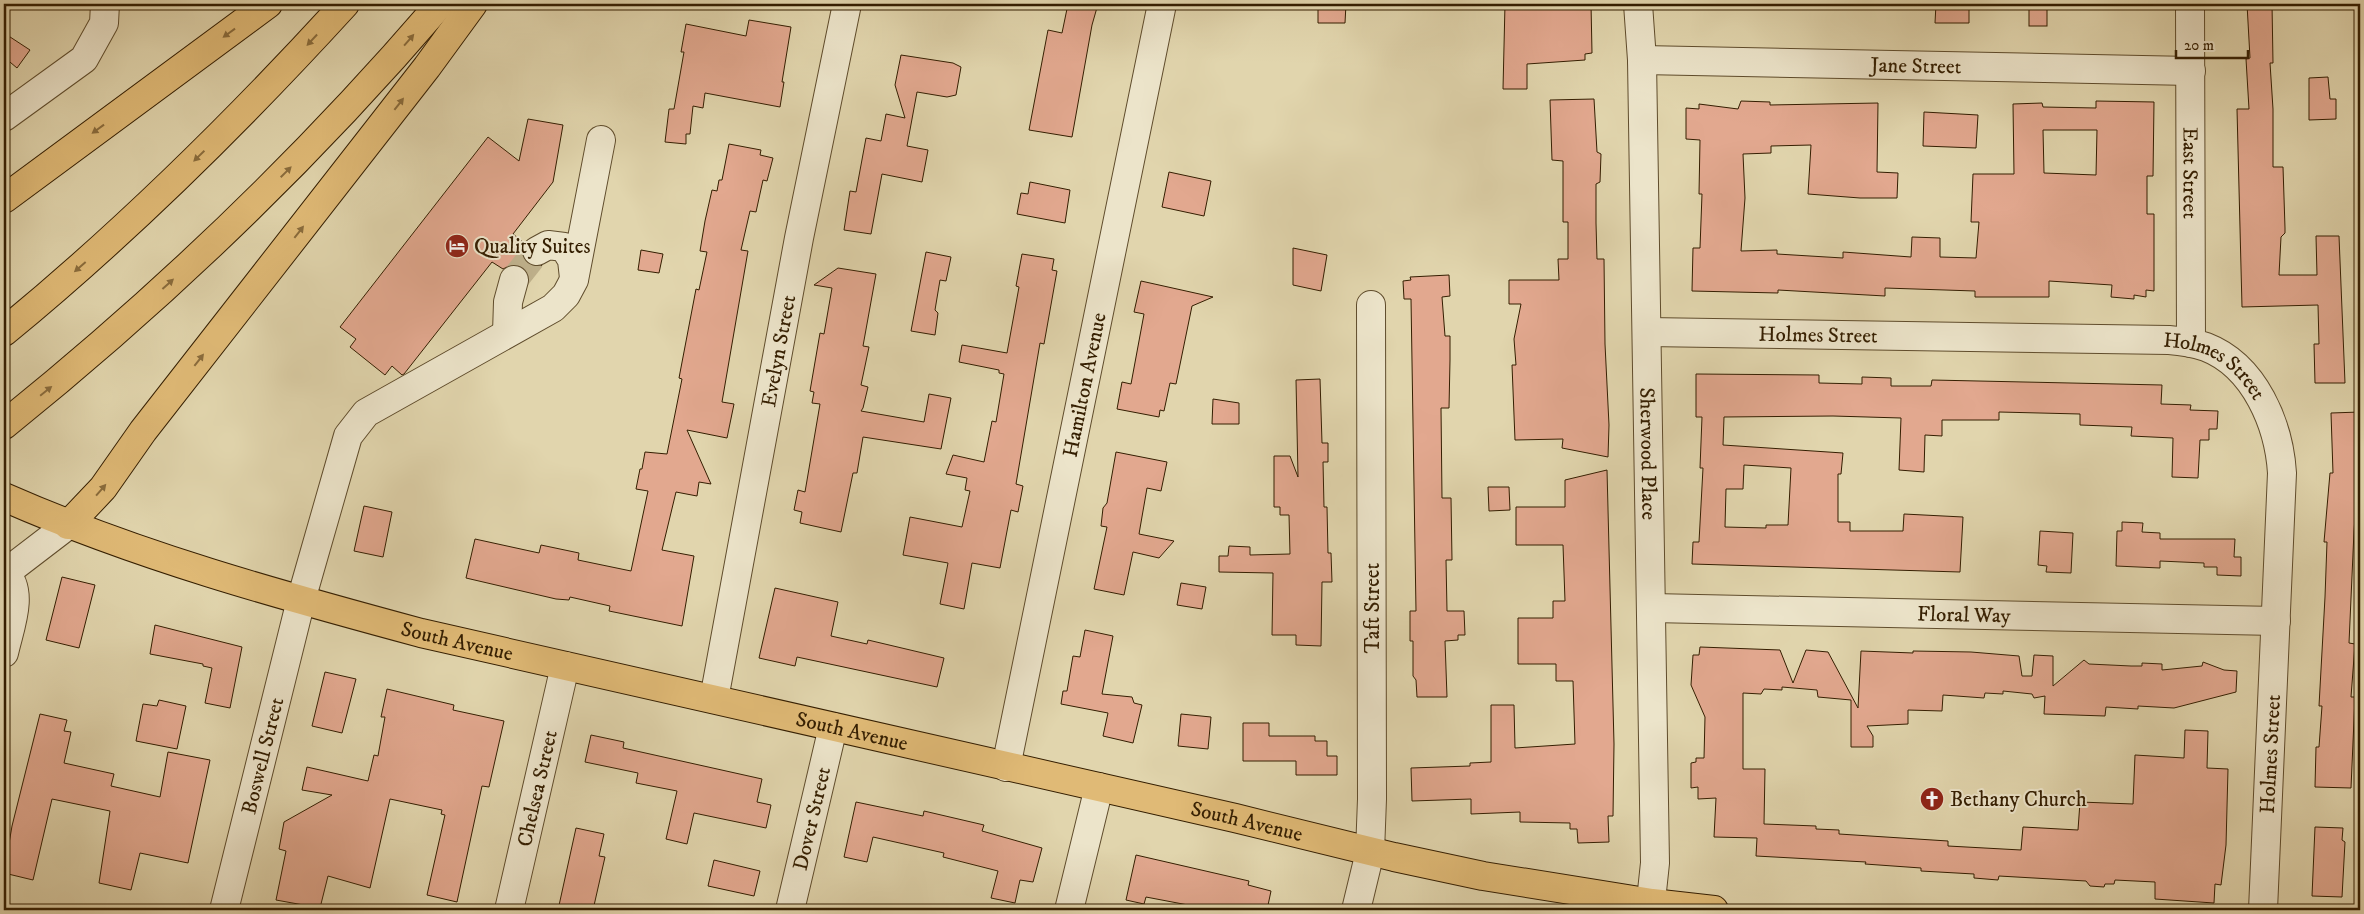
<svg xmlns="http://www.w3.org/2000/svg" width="2364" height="914" font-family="'IM FELL DW Pica',serif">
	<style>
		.building { fill: #e2a88f; stroke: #341e01; fill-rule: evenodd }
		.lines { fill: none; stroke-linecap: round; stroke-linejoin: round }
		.minor-tunnel { stroke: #beb08b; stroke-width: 28; stroke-dasharray: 28 14; stroke-linecap: butt }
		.minor-casing { stroke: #5f4c2c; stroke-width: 30 }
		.major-casing { stroke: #341e01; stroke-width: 30 }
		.highway-casing { stroke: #341e01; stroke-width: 30 }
		.minor { stroke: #ece4ca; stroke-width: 28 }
		.major { stroke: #e0ba76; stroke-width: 28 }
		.highway { stroke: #e0ba76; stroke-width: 28 }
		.oneway { fill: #8a6c3c }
		.labels { text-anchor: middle; stroke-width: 4; stroke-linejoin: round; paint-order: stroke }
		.street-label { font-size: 21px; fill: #341e01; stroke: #ece4ca }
		.poi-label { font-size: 21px; fill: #341e01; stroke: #ece4ca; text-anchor: start }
	</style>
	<rect width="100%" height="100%" fill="#e1d5ad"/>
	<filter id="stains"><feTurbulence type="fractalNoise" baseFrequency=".004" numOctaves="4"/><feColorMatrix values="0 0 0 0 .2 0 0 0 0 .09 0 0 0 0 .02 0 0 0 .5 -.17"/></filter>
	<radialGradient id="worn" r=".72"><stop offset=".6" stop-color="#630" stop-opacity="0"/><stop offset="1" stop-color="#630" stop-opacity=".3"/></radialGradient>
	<g class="building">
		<path d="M1068 4H1098L1092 25 1072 137 1029 130 1048 30 1062 33Z"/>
		<path d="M1318 4H1346L1345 23H1318Z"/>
		<path d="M1505 4H1591L1592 53 1585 54V60L1527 64V89H1503Z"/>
		<path d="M1936 4H1969V23H1935Z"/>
		<rect x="2029" y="4" width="18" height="22"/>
		<path d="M2247 4H2272L2273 63H2270L2273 109V167H2283L2285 228V233L2281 237 2279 275H2317L2316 236H2339L2345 383H2315L2314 344H2319L2318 305 2242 307 2237 109H2249L2246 59 2250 58Z"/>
		<path d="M749 20 791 27 782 82H784L780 107 705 93 703 108 693 106 690 134H686V144L665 142 669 109H674L684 52H681L686 24 746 36Z"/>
		<path d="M4 33 30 50 17 68 4 57Z"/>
		<path d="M901 55 953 63 961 67 956 95 947 97 917 92 907 146 928 150 922 182 882 174 871 234 844 230 850 191 856 192 866 138 881 141 886 114 905 118 895 85Z"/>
		<path d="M2328 77 2330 99H2336V119L2309 120V78Z"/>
		<path d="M1594 99 1597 152 1601 154 1600 182 1596 184V223L1597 259H1604L1605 344 1609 425 1608 457 1562 448 1563 439 1515 440 1512 365H1516L1514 339 1521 304H1509V280H1559L1558 259H1568V222H1563V161L1552 160 1550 100Z"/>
		<path d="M1741 101 1770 102V105L1878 103 1877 172 1898 173 1897 198H1860L1808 194 1811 145 1771 146V153L1743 154 1745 198 1741 251 1777 250V254L1843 258V252L1911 257 1912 237 1940 238V257L1976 258 1979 222H1971L1973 174H2014L2013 104 2042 103 2043 107 2096 108V101L2154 102 2153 176H2147V214H2154V291L2146 290V297L2134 295V299L2111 297 2112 285 2049 281V297H1975V291L1885 288V296L1778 290V293L1692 291 1693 248H1700L1702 194H1699L1700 140 1686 139V108L1699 109V104L1738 109ZM2043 130H2097L2096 175 2044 173Z"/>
		<path d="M1924 112 1978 115 1976 148 1923 146Z"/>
		<path d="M528 119 563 125 553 182 513 234 524 243 521 251 524 259 529 265H542L529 282 525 269 519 265H511L503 269 492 262 404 374 402 375 392 366 385 375 350 347 356 339 340 327 488 137 519 161Z"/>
		<path d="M729 144 761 150 760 155 773 158 767 181 763 180 756 212 750 211 741 250 748 251 722 402 734 404 727 438 687 430 711 484 699 482 697 496 676 492 662 550 694 556 682 626 609 611 610 606 570 597 569 600 556 599 466 578 475 539 539 553 541 545 579 553 578 560 631 571 648 491 636 489 640 469H642L645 452 667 454 682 379 679 378 696 289 699 290 707 252 700 251 705 221 712 190 717 191 719 180H722Z"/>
		<path d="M1169 172 1211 181 1204 216 1162 207Z"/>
		<path d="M1030 182 1070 190 1065 223 1017 214 1021 193 1028 194Z"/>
		<path d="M1293 248 1327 255 1321 291 1293 285Z"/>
		<path d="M641 250 663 254 659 273 638 270Z"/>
		<path d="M926 252 951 257 946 281 940 280 935 310 938 313 935 335 911 331Z"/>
		<path d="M1022 254 1054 259 1052 270 1057 271 1044 344 1040 343 1016 484 1023 486 1018 512 1011 510 1000 568 972 563 964 609 940 604 948 563 903 555 910 517 962 527 970 491 965 490 967 478 946 474 953 455 984 462 992 421 996 422 1004 374 999 373V370L959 362 962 345 1007 353 1019 287 1016 286Z"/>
		<path d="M838 268 876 274 863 346 869 347 861 385 868 387 863 408 861 411 924 422 929 394 951 398 941 449 863 437 857 473H853L841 532 800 523 802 512 794 510 798 490 805 492 820 404 812 403 814 392 810 391 820 333 824 334 832 288 814 285Z"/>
		<path d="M1449 275 1450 296 1442 297 1445 336H1450V360L1449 408H1441L1442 498H1451L1452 560H1446L1447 611H1464L1465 635H1458V640L1445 641 1447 697H1417L1416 680 1413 676V641H1410V611H1416L1411 299H1404L1403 281 1411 280 1410 277Z"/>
		<path d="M1141 281 1213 297 1192 306 1176 384 1170 383 1164 411 1160 410 1159 417 1117 409 1122 382 1131 384 1144 314 1134 312Z"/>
		<path d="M1696 374 1819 375V383L1862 384V377L1891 378V386H1931L1932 380 2162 385 2161 404 2191 405 2190 410 2218 411 2217 429H2209V440H2200L2198 478 2172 477 2173 438 2131 436 2132 427 2080 425V414L1999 412V420H1942V436L1925 435 1924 472 1899 470 1901 418 1833 416 1724 417 1723 445 1843 453 1841 474H1838V522H1850V531H1903L1904 514 1963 517 1960 572 1692 564 1693 542H1699L1703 468H1700L1702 417H1696ZM1744 465 1791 468 1788 525H1766V528L1725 527 1726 489H1743Z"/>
		<path d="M1320 379 1322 443H1328V462H1323L1324 507H1327L1328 553H1331L1332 582H1322L1321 646 1296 645V635H1272L1273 573 1219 572V556H1228L1229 546 1250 547V555L1290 554 1289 515H1280V507H1274V456H1290L1298 477 1296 380Z"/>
		<path d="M1213 399 1239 403V424H1212Z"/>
		<path d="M2360 412V490H2357L2354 531 2349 643 2355 644 2351 697H2355L2351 788 2315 787 2316 747H2319L2322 706H2319L2325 597 2327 542H2324L2330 473H2333L2331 413Z"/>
		<path d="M1116 452 1167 462 1161 491 1147 488 1139 534 1174 541 1159 558 1133 552 1124 595 1094 589 1107 527 1101 526 1103 508 1107 503Z"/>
		<path d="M1607 470 1614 744 1613 816H1608L1609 842 1578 843 1577 829H1570V823L1520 822V812L1471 814V799L1412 801 1411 768 1470 766V763L1491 762V705H1514L1515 748 1575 744 1573 681H1556V664H1518V618H1553V601H1565L1563 545H1516V507H1565V480Z"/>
		<path d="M1488 487H1509L1510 510 1489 511Z"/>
		<path d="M364 506 392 512 383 557 354 551Z"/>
		<path d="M2122 522 2143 523 2142 532 2160 533V539H2235L2234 557H2241V576L2217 575V567H2204V563L2160 561V568L2116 566 2117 531H2122Z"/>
		<path d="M2040 531 2073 533 2071 573 2046 572 2047 566 2038 565Z"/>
		<path d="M62 577 95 585 79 648 46 640Z"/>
		<path d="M1181 583 1206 587 1202 609 1177 605Z"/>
		<path d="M775 588 838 602 831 636 867 644 868 640 944 658 937 687 797 657 795 666 759 658Z"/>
		<path d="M155 625 242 647 230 708 205 703 212 668 203 666V664L150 654Z"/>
		<path d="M1085 630 1113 636 1102 694 1132 697 1134 703 1142 705 1133 743 1103 736 1108 713 1061 704 1063 691H1067L1073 656 1080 657Z"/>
		<path d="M1700 647 1780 650 1793 683 1806 650 1828 652 1858 708 1861 651 1913 653V651L1971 652 2019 656 2022 676H2032L2034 655 2053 656V686L2084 660 2089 664 2131 666H2142V663L2162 664V670L2202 666 2203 662 2224 670 2237 671 2236 692 2174 708 2138 706V709L2106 707 2105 716 2044 714 2045 696 2034 698 2032 694 2003 691V694L1985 693 1984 698 1943 695 1942 711 1908 710V724L1867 726 1873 736V747H1851V700L1818 697 1817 690 1782 687V690L1764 689 1761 694 1743 693V769H1765L1764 824 1816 826V829L1839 830V834L1948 841V846L2021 850 2023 827 2078 830 2080 802 2133 804 2135 755 2184 758 2185 730 2208 731 2207 768 2228 769 2226 845 2221 885 2215 884 2214 903 2155 899V882L2115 880 2114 884H2105L2104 887 2090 886 2086 881 1999 876 1998 880 1974 878V874L1921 871V868L1865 864 1866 862 1756 856 1757 838 1714 837 1716 798 1698 799V787L1691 788V763L1696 762V758H1704L1705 717 1691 685 1693 655H1699Z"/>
		<path d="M325 672 356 679 342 733 312 726Z"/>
		<path d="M387 689 454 705 453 710 504 721 489 787 482 786 457 902 427 895 445 815 441 814 442 810 390 799 370 888 328 876 320 908 276 900 286 851 279 849 284 822 332 795 302 790 307 767 368 781 374 755 378 756 385 717H381Z"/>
		<path d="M159 700 186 706 177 749 136 741 143 704 157 706Z"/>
		<path d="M40 714 67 720 64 731 71 732 64 763 114 774 111 786 160 797 168 752 210 760 188 863 140 853 131 890 99 883 110 811 52 799 33 880 4 873 12 826Z"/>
		<path d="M1181 714 1211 717 1208 749 1178 746Z"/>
		<path d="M1243 723H1269V736H1315V741H1327V756H1337V775H1296V761H1243Z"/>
		<path d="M591 735 624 742 623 748 762 779 757 802 771 805 766 828 694 813 687 844 666 839 677 791 636 783 638 773 585 762Z"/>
		<path d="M856 802 923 816 924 811 984 825 982 831 1042 848 1033 882 1020 880 1015 903 991 898 998 871 943 857 944 853 873 837 867 862 844 857Z"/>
		<path d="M2315 827 2343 828 2342 840 2345 842 2342 897 2312 896Z"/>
		<path d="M576 828 604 834 599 856 605 857 593 910H558Z"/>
		<path d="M1136 855 1249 881 1248 885 1271 891 1267 910H1187L1188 905 1146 897 1144 904 1126 900Z"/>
		<path d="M714 860 760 871 754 896 708 886Z"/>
	</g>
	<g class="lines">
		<path class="minor-tunnel" d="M514 280 537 251"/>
		<g class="minor-casing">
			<g id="minor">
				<path id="s1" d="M1638 4 1642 60 1655 863 1650 910"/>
				<path id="s2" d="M2190 4 2191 343"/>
				<path id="s3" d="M1642 60 2191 71"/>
				<path d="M4 117 84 59 104 23 105 4"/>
				<path d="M537 251 548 245 564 247 572 260 574 278"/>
				<path id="s4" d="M1647 332 2169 340C2182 341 2194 343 2206 347 2255 366 2279 425 2282 473L2263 910"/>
				<path d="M507 333 508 302 514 280"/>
				<path d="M4 574 68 525"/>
				<path id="s5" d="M1652 608 2276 621"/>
				<path d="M4 653C9 629 25 592 5 573"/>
				<path id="s6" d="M714 699 799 238 847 4"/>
				<path id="s7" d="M1006 767 1162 4"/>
				<path id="s8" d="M224 910 301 600 348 436 366 413 553 308 566 295 574 280 601 140"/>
				<path id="s9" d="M509 910 565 666"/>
				<path id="s10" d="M790 910 833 727"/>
				<path d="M1069 910 1099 787"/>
				<path d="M1356 910 1370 852 1372 799 1371 305"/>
			</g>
		</g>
		<g class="major-casing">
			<g id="major">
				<path id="s11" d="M4 497C138 556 280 595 421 633L1235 818 1394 857 1483 876 1652 903 1714 910"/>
			</g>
		</g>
		<g class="highway-casing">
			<g id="highway">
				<path d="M4 199 268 4"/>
				<path d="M4 332C126 232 239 120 345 4"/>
				<path d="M4 425C162 298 308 158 440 4"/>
				<path d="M68 525 103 488 143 431 427 67 473 4"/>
			</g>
		</g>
		<use href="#minor" class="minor"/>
		<use href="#major" class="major"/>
		<use href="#highway" class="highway"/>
	</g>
	<defs><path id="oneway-solid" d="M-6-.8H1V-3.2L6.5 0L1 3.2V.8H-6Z" transform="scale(1.25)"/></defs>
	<g class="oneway">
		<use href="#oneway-solid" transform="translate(229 33) rotate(144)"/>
		<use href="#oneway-solid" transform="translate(312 40) rotate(133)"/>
		<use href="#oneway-solid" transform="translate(409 40) rotate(-49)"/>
		<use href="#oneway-solid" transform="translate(399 104) rotate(-52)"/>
		<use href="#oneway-solid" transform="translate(98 129) rotate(144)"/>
		<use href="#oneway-solid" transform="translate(199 156) rotate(136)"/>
		<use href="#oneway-solid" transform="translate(286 172) rotate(-45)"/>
		<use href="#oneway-solid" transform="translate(299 232) rotate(-52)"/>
		<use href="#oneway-solid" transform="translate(80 267) rotate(139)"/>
		<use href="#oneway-solid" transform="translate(168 284) rotate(-42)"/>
		<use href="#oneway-solid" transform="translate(199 360) rotate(-52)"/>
		<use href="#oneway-solid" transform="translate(46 391) rotate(-39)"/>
		<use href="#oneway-solid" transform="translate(101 490) rotate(-49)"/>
	</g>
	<defs>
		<g id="hotel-disc" transform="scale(1.25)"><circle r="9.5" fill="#8f2418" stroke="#ece4ca"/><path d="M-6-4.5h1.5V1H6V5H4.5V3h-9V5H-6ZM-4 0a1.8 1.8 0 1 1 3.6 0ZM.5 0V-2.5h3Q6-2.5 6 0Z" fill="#fff"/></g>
		<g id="church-disc" transform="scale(1.25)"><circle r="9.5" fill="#8f2418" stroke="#ece4ca"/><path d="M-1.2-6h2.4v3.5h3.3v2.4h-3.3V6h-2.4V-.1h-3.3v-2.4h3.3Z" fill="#fff"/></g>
	</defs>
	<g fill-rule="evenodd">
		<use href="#hotel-disc" x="457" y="246"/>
		<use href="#church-disc" x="1932" y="799"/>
	</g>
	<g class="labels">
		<g class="street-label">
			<text dy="7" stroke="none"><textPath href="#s3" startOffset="274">Jane Street</textPath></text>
			<text dy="7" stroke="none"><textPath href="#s2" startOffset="169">East Street</textPath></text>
			<text dy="7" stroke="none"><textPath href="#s4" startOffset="171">Holmes Street</textPath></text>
			<text dy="7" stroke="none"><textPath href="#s6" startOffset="354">Evelyn Street</textPath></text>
			<text dy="7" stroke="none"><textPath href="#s4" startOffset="576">Holmes Street</textPath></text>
			<text dy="7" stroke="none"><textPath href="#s7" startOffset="390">Hamilton Avenue</textPath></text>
			<text dy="7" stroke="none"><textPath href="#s1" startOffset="450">Sherwood Place</textPath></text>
			<text transform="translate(1372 608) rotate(-90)" y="7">Taft Street</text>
			<text dy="7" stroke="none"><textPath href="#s5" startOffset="312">Floral Way</textPath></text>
			<text dy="7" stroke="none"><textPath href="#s11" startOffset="476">South Avenue</textPath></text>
			<text dy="7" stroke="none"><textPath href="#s11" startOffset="881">South Avenue</textPath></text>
			<text transform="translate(2270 754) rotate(-87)" y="7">Holmes Street</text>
			<text dy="7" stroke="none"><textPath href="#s8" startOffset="159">Boswell Street</textPath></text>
			<text dy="7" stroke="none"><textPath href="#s9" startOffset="125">Chelsea Street</textPath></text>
			<text dy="7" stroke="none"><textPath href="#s10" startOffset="94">Dover Street</textPath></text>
			<text dy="7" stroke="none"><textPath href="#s11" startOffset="1286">South Avenue</textPath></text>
		</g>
		<g class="poi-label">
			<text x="474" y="253">Quality Suites</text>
			<text x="1950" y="806">Bethany Church</text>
		</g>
	</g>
	<rect width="2364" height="914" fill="none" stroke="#e1d5ad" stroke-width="20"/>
	<rect x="5" y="5" width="2354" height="904" fill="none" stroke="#341e01" stroke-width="2.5"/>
	<rect x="10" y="10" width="2344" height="894" fill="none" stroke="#341e01"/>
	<path d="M2176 50v8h72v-8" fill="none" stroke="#341e01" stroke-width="2.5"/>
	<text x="2184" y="50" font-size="15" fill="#341e01" stroke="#ece4ca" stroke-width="4" paint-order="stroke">20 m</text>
	<rect width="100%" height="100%" filter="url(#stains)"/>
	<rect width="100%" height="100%" fill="url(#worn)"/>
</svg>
